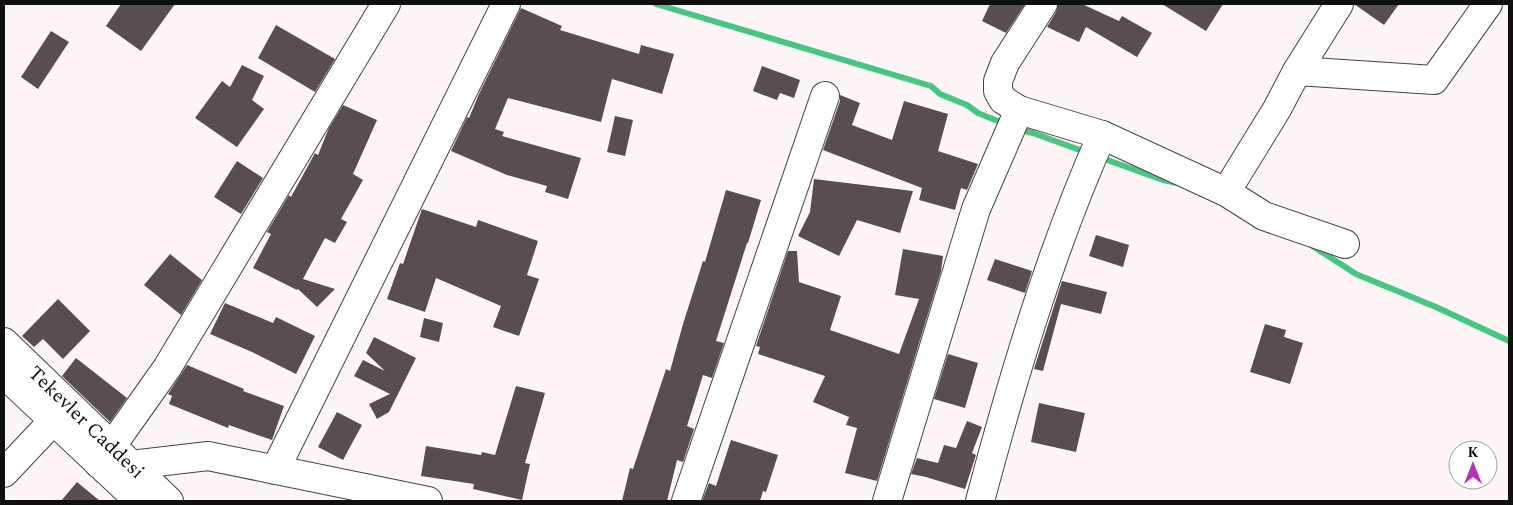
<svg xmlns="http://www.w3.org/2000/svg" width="1513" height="505" font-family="Spectral,serif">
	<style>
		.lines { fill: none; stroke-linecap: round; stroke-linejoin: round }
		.stream { stroke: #47c681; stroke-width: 6 }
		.building { fill: #594d54 }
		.minor-casing { stroke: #434343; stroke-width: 30 }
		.minor { stroke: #fff; stroke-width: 28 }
		.labels { text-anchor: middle; stroke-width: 5; stroke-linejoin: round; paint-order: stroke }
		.street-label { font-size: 20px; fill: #101010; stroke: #fff }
	</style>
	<rect width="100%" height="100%" fill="#fef5f6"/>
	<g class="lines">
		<g class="stream">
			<path d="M656 4 931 86 940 94 967 105 978 113 1005 124"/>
			<path d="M1017 129 1033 133 1088 153"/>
			<path d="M1099 157 1163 180 1178 183"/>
			<path d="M1311 245 1356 274 1436 307 1509 341"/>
		</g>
	</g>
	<g class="building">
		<path d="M121 4H175L141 51 106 26Z"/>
		<path d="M990 4H1025L1006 33 982 21Z"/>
		<path d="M1058 4H1082L1119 21 1122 16 1152 33 1137 57 1086 27 1079 42 1047 27 1056 12Z"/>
		<path d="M1162 4H1223L1206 31Z"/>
		<path d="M1354 4H1399L1384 25Z"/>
		<path d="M521 8 562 26 560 30 639 54 641 45 674 54 662 94 612 79 601 122 508 98 495 129 504 132 502 136 581 158 568 199 545 192 547 186 507 175 451 151 467 117 469 118 479 94Z"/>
		<path d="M276 25 335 59 315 92 258 58Z"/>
		<path d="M51 31 69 42 38 89 21 77Z"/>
		<path d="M242 65 264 76 252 100 264 109 237 147 195 118 222 81 230 87Z"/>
		<path d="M762 66 800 80 794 98 780 93 777 100 753 91Z"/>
		<path d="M840 95 860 103 852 125 892 140 904 101 948 114 938 151 978 164 967 190 961 188 955 210 919 200 922 188 823 150 840 101Z"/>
		<path d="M343 105 377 120 353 174 363 180 341 219 347 222 335 243 325 238 303 279 335 289 317 307 298 289 297 290 253 268 271 234 267 232 289 195 291 197 315 153 318 155 329 128Z"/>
		<path d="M615 116 633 120 625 156 607 152Z"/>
		<path d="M237 161 263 178 241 214 214 197Z"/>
		<path d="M814 179 913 191 900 233 857 220 839 256 798 236 810 212Z"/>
		<path d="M726 190 761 200 748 243H747L716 341 724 343 712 378 703 375 687 426 694 429 683 462 677 460 667 501H622L630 468 633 469 666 369 670 371 683 324 703 261 705 262Z"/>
		<path d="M422 209 476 227 478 220 538 241 527 275 539 279 519 336 493 327 501 306 436 278 425 312 387 299 400 263 403 264Z"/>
		<path d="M1096 235 1129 245 1123 267 1089 256Z"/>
		<path d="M903 249 943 256 941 271 877 481 845 473 857 428 846 425 849 417 813 402 825 376 758 354 760 347 756 346 788 251H797L799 282 841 296 830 330 899 354 919 299 895 295Z"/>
		<path d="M170 254 202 280 181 315 144 285Z"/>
		<path d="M995 259 1032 271 1025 293 987 280Z"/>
		<path d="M1062 281 1107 292 1101 314 1061 304 1043 371 1034 369Z"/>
		<path d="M58 299 90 331 63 359 43 339 34 347 22 336Z"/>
		<path d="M225 303 273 323 276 317 315 336 296 374 252 352 210 334Z"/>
		<path d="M424 318 443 323 439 342 420 337Z"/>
		<path d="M1265 324 1286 330 1284 337 1303 343 1290 384 1250 372Z"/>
		<path d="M374 337 416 358 389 412 377 419 369 404 390 394 354 376 363 360 385 371 366 353Z"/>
		<path d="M948 354 978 363 965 408 934 399Z"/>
		<path d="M76 358 127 398 110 422 62 376Z"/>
		<path d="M187 365 244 389 243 391 284 406 272 440 229 425 228 428 169 404 172 396 168 394Z"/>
		<path d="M516 386 545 393 525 463 530 464 522 500 473 489 474 484 421 476 426 446 481 455 482 452 495 455Z"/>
		<path d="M1039 403 1085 413 1076 452 1031 442Z"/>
		<path d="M337 412 362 425 343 460 318 447Z"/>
		<path d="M967 421 982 427 972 453 976 455 965 489 926 477 911 474 917 458 938 463 944 445 956 448Z"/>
		<path d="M731 440 778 455 766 492 763 491 760 501H702L709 483 716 486Z"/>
		<path d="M77 482 100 501H61Z"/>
	</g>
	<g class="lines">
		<g class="minor-casing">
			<g id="minor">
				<path d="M1043 4 1005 63 998 81V91L1003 100 1019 110 1102 135 1226 192 1264 216 1345 244"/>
				<path d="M1297 71 1339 4"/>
				<path d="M1226 192 1277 109 1297 71 1434 80 1488 4"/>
				<path id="s1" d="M4 342 169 501"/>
				<path d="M4 374 139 501"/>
				<path d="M99 464 167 368 386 4"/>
				<path d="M106 470 131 465 208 456 428 501"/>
				<path d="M275 470 506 4"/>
				<path d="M4 473 53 421"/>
				<path d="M686 501 825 96"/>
				<path d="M887 501 976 209 1019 110"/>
				<path d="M980 501C1013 377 1050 252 1102 135"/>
			</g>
		</g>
		<use href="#minor" class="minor"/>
	</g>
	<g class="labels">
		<g class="street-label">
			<text dy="7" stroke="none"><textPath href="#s1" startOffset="115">Tekevler Caddesi</textPath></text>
		</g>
	</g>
	<rect width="1513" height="505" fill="none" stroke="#101010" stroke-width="10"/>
	<g transform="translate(1473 465)"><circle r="24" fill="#ffffff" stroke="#9f9f9f"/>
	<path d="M0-4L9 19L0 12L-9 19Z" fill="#b92fb8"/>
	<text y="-8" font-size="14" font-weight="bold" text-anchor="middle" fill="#101010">K</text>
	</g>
</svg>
